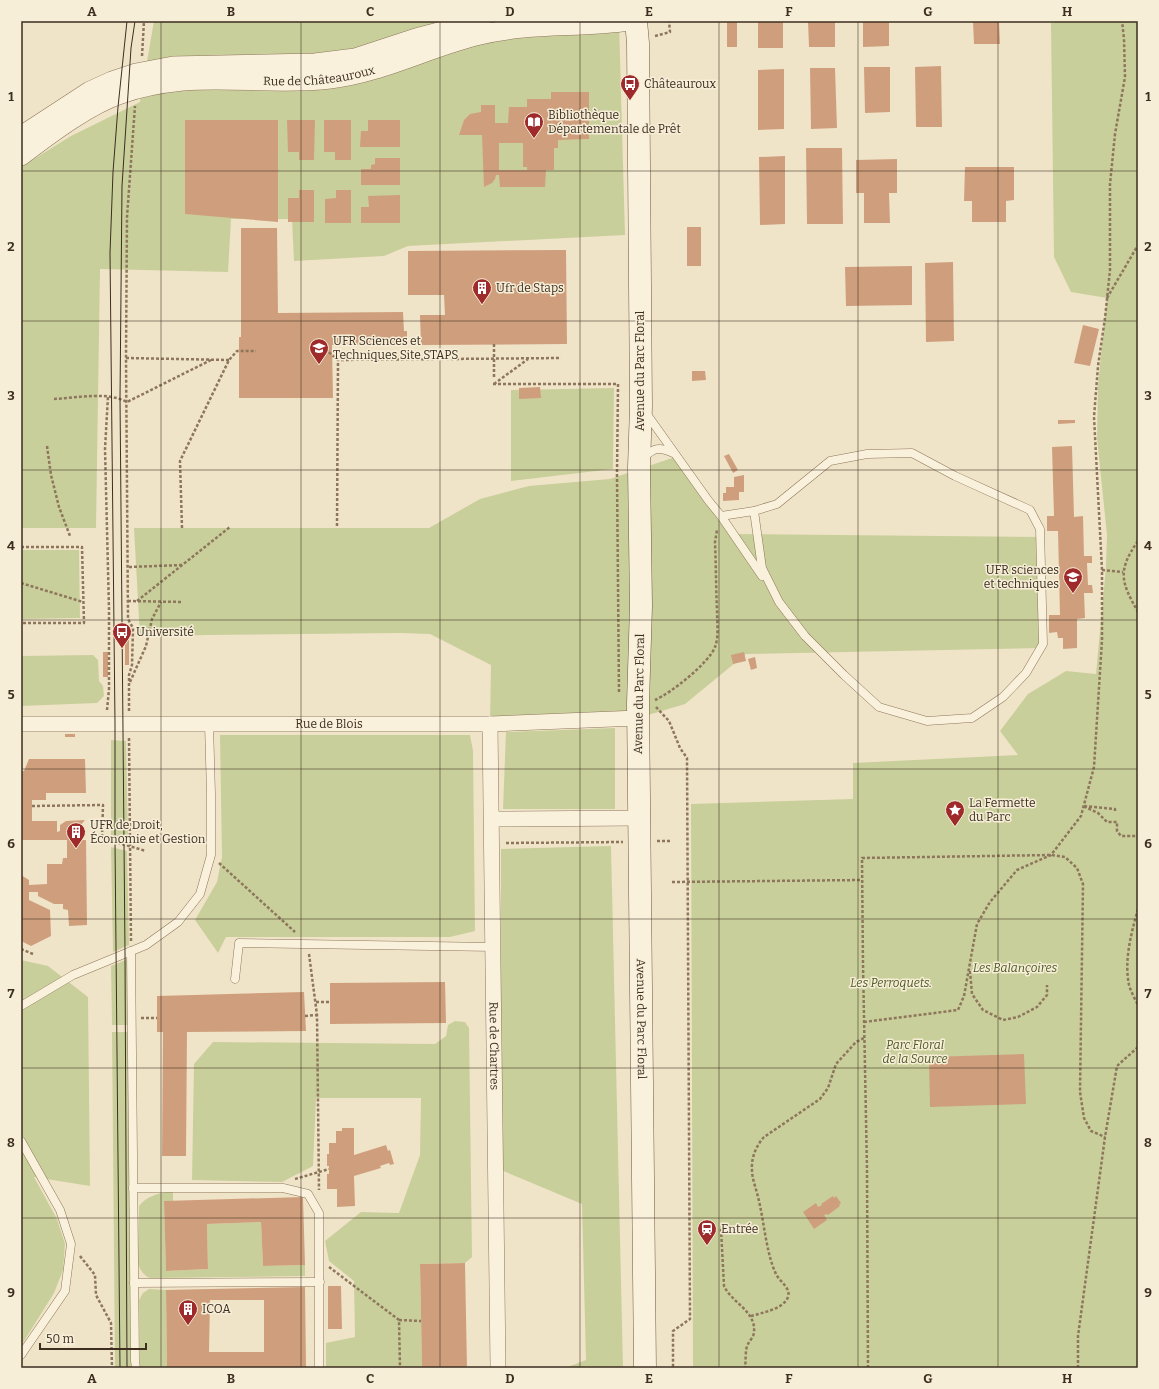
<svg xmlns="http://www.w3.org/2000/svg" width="1159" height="1389" font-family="Bitter,serif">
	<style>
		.green { fill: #c9cf9b }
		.building { fill: #cf9f7d; fill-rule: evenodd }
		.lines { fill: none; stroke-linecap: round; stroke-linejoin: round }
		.service-casing { stroke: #8d765c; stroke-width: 9 }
		.minor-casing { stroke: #8d765c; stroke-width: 16 }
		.tertiary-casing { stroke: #8d765c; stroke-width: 20 }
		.secondary-casing { stroke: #6f573f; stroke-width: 23 }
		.path { stroke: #8d765c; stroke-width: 2.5; stroke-dasharray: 3 2; stroke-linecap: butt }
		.service { stroke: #faf1dc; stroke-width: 8 }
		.minor { stroke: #faf1dc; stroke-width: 15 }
		.tertiary { stroke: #faf1dc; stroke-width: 19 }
		.secondary { stroke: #faf1dc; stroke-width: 22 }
		.tram { stroke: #3d2e20; stroke-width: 1 }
		.path-bridge { stroke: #8d765c; stroke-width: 2.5; stroke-dasharray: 3 2; stroke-linecap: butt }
		.grid { fill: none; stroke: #3d2e20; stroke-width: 1; stroke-opacity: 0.55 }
		.labels { text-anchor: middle; stroke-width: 3; stroke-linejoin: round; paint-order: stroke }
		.street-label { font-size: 12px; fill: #3d2e20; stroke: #f7eed8 }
		.poi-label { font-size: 12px; fill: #3d2e20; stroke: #f7eed8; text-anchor: start }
		.park-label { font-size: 12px; font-style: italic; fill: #4d5a26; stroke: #f7eed8 }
		.neatline { fill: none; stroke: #3d2e20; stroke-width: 1.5 }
		.grid-label { font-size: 13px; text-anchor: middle; font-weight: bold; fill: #3d2e20 }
	</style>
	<rect width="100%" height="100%" fill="#f0e4c8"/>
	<g class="green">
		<path d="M154 21H619L625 235 408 246 384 256 294 261 292 219H231L228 272 100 269 96 528H21V167L71 136 140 102Z"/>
		<path d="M1061 21H1138V1368H693L691 804 853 799V763L1018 755 1000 731 1028 694 1066 671 1096 674 1106 566 1107 535 1097 438 1098 384 1107 298 1071 292 1054 257 1051 23Z"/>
		<path d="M614 388 613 469 511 481V390Z"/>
		<path d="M678 456 737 534 1042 537V648L746 654 685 704 638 718 490 724 491 665 430 634 401 633 206 635 140 637 134 528H429L480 499 529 486 610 479Z"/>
		<path d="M21 550H79L80 618 21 619Z"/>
		<path d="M93 655 98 660 99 681 103 686 104 696 97 703 21 706V656Z"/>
		<path d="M615 728V809H503L506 732Z"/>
		<path d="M220 735H470L473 751 475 931 450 937H226L218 953 195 920 217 882 222 857Z"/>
		<path d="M111 740 126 741 128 840 111 835Z"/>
		<path d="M611 846 623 1368H565L586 1360 582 1204 501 1170V849Z"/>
		<path d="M111 847 127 851 129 945 113 952Z"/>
		<path d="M128 959 129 1025H112L111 966Z"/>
		<path d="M21 960 48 966 88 997 90 1186 34 1177 57 1219 65 1244 63 1270 54 1293 21 1346Z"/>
		<path d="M455 1021 465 1022 469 1028 472 1257 465 1263 420 1264 422 1368H326V1343L355 1337 354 1281 329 1261 325 1241 361 1212 399 1213 420 1155 421 1098H316L313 1166 282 1182 192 1180 194 1064 213 1042 435 1044 446 1036 448 1025Z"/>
		<path d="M112 1032H129L131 1368H115Z"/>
		<path d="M173 1191V1201H164L166 1271 208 1269 207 1224 261 1222 263 1266 305 1265V1276L150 1278C143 1275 141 1271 138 1264L139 1206C148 1195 159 1193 173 1191Z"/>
		<path d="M149 1289 166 1290 167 1368H140V1365L139 1300 143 1293Z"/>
	</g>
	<g class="building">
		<rect x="727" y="21" width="10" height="26"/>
		<rect x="758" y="21" width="25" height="27"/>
		<path d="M808 21H835V47H809Z"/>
		<path d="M863 21H889V46L863 47Z"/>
		<path d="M973 21H999L1000 44H974Z"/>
		<path d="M941 66 942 127H916L915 67Z"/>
		<path d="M864 67H890V112L865 113Z"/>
		<path d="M810 68H835L837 128 811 129Z"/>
		<path d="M784 69V129L758 130V70Z"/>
		<path d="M551 92H589V139L558 140V148H554V170H546L545 187H500L499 175H496L495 179 492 183 484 187 482 135H459L464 120 470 114 481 112V105H495V123H508L509 107H527V99H551ZM499 143H523V167H527V170H499Z"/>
		<path d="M185 120H278V222L185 214Z"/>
		<path d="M287 120H315L314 160H299V152H288Z"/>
		<path d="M324 120H351V160H335V152H324Z"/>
		<path d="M368 120H400V147H360L361 131H368Z"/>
		<path d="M806 148H842L843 224H807Z"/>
		<path d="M785 156V224L760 225 759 157Z"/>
		<path d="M375 158H400V185H361V169H371V165L375 164Z"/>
		<path d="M897 159V193H889L890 223H864V193H856V160Z"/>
		<path d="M965 167H1014V200L1006 201V222H972V201H964Z"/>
		<path d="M299 190H314V222H288V198H299Z"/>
		<path d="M336 190H351V223H325V199L336 198Z"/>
		<path d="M400 195V223H361V207H369L368 196Z"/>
		<rect x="687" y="227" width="14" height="39"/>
		<path d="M241 228H277L278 313 403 312 404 331H407V345H332L333 398H239V337H241Z"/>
		<path d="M566 250 567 344 421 345 420 315H445L444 295H408V251Z"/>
		<path d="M953 262 954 341 926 342 925 263Z"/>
		<path d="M912 266V305L846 306 845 267Z"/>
		<path d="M1083 325 1099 329 1090 366 1074 363Z"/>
		<path d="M692 371H705L706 380 692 381Z"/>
		<path d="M540 387 541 398 519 399V388Z"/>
		<path d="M1058 420H1075V423L1058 424Z"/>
		<path d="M1072 446 1074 517 1083 516 1084 556H1092V563H1087L1088 585H1092L1093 593H1084L1085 618 1077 619V648L1063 649V638H1058L1057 632 1049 633V615H1060L1058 531H1047V516H1054L1052 447Z"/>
		<path d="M729 454 738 470 733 473 724 456Z"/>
		<path d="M744 475V492H739V500L723 501V493H726V487H734V477Z"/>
		<rect x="125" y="633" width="4" height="32"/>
		<rect x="103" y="652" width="5" height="25"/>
		<path d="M744 652 746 661 733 664 731 655Z"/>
		<path d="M755 657 757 668 751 670 748 659Z"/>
		<rect x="65" y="734" width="10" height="3"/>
		<path d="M29 759H85L86 793H46V800H32V821H57V832L60 831V825L66 821 85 820 79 827 78 840H86L87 925 69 926 68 910 63 909V904H54L38 896V892H29V900L50 910 51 936 31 946 21 941V875L29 880V885L47 884V864H62L63 858H67V840H21V771H24Z"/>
		<path d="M445 982 446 1023 330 1024V983Z"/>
		<path d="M304 992 306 1031 187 1032 186 1156H162L163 1032H157V996Z"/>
		<path d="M1024 1054 1026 1104 930 1107 929 1057Z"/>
		<path d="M342 1128H354V1155L386 1145 388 1151 390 1150 394 1164 390 1165 389 1163 380 1166 381 1168 354 1176 355 1206 337 1207V1189H327V1174H329V1166H327V1154H329V1143H336V1131H342Z"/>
		<path d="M833 1196 834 1198 836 1196 841 1203 839 1205 840 1206 828 1215 827 1214 824 1215 827 1220 814 1229 803 1212 816 1203 818 1207 822 1205 821 1204Z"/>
		<path d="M303 1197 305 1265 263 1266 261 1222 207 1224 208 1269 166 1271 164 1201Z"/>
		<path d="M465 1263 467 1368H422L420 1264Z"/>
		<path d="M328 1286H341L342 1329H328Z"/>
		<path d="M305 1287 306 1368H167L166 1290ZM210 1300H264V1352H209Z"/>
	</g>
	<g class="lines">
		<g class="service-casing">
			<g id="service">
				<path d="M646 413 708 500 721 516 762 576"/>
				<path d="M643 458C654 448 659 446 673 453"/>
				<path d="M721 516 754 511 777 504 830 461 867 454 912 453 955 476 1030 510 1040 529 1043 644 1026 673 1003 697 972 718 927 721 879 707 844 675 805 636 779 602 762 568 754 511"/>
				<path d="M131 951 135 1361 136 1368"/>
				<path d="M235 979 239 943 494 947"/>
				<path d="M21 1006 73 975 146 945 178 922 200 894 211 855V794L209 724"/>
				<path d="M21 1141 60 1210 71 1244 65 1291 21 1355"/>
				<path d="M133 1188H283L308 1194 319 1213V1368"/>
				<path d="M134 1283 320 1282"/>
			</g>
		</g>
		<g class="minor-casing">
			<g id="minor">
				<path id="s1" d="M21 724H490L638 718"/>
				<path id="s2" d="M490 724 498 1368"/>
				<path d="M492 819 639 818"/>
			</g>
		</g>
		<g class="tertiary-casing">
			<g id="tertiary">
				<path d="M21 136 90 91 112 81 136 73 173 66 315 63 355 58 416 38 481 21"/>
				<path id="s3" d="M21 156C49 135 88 105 121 94 140 87 163 83 183 81 232 77 281 85 330 79 382 73 429 47 480 35 529 23 579 28 629 21"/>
			</g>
		</g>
		<g class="secondary-casing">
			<g id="secondary">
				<path id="s4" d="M636 21 638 43 641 406 639 467 641 606 638 703 645 1368"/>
			</g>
		</g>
		<g class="path">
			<path d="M655 36 670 32 669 21"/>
			<path d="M142 56 144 21"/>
			<path d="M1107 298 1138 245"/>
			<path d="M325 349 338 360 561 358"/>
			<path d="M126 358 229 360"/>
			<path d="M493 384H618L617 475 619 694"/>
			<path d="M494 384 528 359"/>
			<path d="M54 399C78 398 106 391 127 402L211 360"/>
			<path d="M47 446 51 475 59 507 70 536"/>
			<path d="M337 526 338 360"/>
			<path d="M182 528 180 461 229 360 237 351H256"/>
			<path d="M1138 541C1117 571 1121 582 1138 612"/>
			<path d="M21 547H82L84 623H21"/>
			<path d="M129 567 182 565"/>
			<path d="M1102 570 1123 572"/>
			<path d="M21 583 83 602"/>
			<path d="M128 601 183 602"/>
			<path d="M137 601 230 527"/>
			<path d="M130 682 146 646 152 619 161 602"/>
			<path d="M655 700C671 693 709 663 715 647 719 637 717 622 717 611 716 588 716 565 715 542L717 530"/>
			<path d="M656 707 669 721 680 748 687 758 690 1319 673 1331V1368"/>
			<path d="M107 710 109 689V610L105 449 108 396"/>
			<path d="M129 711V675L132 665 133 628 128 619 126 358 127 217 135 106"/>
			<path d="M129 738 131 941"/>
			<path d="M32 806 103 805 102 838 146 851"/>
			<path d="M1115 811V809L1083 806 1098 813 1107 822H1117V831L1121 836H1137L1138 835"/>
			<path d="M657 841H672"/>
			<path d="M506 843 623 842"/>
			<path d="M219 863 295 932"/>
			<path d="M672 882 862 880"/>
			<path d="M1138 909C1131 934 1124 960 1129 985 1131 992 1135 999 1138 1005"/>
			<path d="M21 949 33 954"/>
			<path d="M309 954 317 1015 319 1190"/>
			<path d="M970 971 972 994 983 1010 1003 1020 1018 1017 1037 1007 1047 995V985"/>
			<path d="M316 1002H330"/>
			<path d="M305 1016 317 1015"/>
			<path d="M141 1018H157"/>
			<path d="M864 1022 958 1010 964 996 977 924 990 902 1017 870 1051 855 1081 816 1094 767 1102 640V570L1094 417 1098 366 1105 318 1110 270V184L1115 134 1125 77 1124 39 1122 21"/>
			<path d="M295 1179 329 1169"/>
			<path d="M721 1229 724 1286C732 1303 756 1311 754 1332 754 1337 749 1341 747 1346 745 1353 746 1361 745 1368"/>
			<path d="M80 1256 95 1275 96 1295 111 1323 112 1368"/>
			<path d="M329 1267 399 1320 400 1368"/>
			<path d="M751 1316C761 1313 784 1309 788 1297 791 1288 780 1282 776 1274 766 1253 764 1220 758 1197 756 1188 752 1179 752 1170 751 1158 756 1146 764 1137L820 1099 828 1088 836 1064 856 1042 864 1038"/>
			<path d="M399 1320 421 1321"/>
			<path d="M868 1368 867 1170 863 965 862 858 1051 855 1065 857 1077 868 1083 884 1080 1092 1084 1118 1091 1131 1105 1137"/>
			<path d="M1078 1368V1336L1105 1137 1117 1066 1138 1047"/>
		</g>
		<use href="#service" class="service"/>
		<use href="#minor" class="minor"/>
		<use href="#tertiary" class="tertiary"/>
		<use href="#secondary" class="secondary"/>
		<g class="tram">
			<path d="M120 1368 115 842V724L110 253 113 172 118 107 127 21"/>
			<path d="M127 1368 125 953 120 398 122 186 131 48 135 21"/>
		</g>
		<path class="path-bridge" d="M494 344V377"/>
	</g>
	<path class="grid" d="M161 21V1368M301 21V1368M440 21V1368M580 21V1368M719 21V1368M858 21V1368M998 21V1368M21 171H1138M21 321H1138M21 470H1138M21 620H1138M21 769H1138M21 919H1138M21 1068H1138M21 1218H1138"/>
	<defs>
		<g id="bus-pin" transform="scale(1)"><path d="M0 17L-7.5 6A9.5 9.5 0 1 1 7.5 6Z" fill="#9e2a2b" stroke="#f7eed8"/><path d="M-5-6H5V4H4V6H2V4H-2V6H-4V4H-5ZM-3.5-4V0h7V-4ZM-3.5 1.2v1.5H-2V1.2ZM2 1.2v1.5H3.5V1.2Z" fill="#fff"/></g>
		<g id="library-pin" transform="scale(1)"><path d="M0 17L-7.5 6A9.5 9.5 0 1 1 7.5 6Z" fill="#9e2a2b" stroke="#f7eed8"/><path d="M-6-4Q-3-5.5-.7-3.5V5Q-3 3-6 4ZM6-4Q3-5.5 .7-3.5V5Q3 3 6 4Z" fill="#fff"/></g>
		<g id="building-pin" transform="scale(1)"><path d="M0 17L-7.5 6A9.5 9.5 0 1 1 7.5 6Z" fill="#9e2a2b" stroke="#f7eed8"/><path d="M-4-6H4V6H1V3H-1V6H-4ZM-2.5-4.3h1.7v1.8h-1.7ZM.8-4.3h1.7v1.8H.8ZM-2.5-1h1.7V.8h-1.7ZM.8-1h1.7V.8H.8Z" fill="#fff"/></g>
		<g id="university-pin" transform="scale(1)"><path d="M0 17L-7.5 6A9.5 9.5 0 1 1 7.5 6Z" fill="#9e2a2b" stroke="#f7eed8"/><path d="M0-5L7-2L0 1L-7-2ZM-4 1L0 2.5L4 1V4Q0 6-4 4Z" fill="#fff"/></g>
		<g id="sight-pin" transform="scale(1)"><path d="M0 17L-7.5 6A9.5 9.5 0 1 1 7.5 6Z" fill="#9e2a2b" stroke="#f7eed8"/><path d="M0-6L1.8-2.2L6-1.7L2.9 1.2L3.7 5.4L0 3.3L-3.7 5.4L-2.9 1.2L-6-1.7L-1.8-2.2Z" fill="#fff"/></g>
		<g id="station-pin" transform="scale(1)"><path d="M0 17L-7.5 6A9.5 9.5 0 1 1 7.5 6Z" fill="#9e2a2b" stroke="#f7eed8"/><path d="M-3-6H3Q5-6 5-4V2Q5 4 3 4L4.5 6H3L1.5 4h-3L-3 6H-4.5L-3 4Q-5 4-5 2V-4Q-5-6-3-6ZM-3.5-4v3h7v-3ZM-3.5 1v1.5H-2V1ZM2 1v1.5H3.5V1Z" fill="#fff"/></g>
	</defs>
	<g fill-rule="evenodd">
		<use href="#bus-pin" x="630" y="84"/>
		<use href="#library-pin" x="534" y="122"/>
		<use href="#building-pin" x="482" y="288"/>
		<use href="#university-pin" x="319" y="348"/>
		<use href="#university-pin" x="1073" y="577"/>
		<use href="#bus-pin" x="122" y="632"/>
		<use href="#sight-pin" x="955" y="810"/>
		<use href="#building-pin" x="76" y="832"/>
		<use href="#station-pin" x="707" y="1229"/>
		<use href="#building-pin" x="188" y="1309"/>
	</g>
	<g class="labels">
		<g class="street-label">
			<text dy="4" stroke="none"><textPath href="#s3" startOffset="318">Rue de Châteauroux</textPath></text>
			<text transform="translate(640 371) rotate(-90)" y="4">Avenue du Parc Floral</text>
			<text transform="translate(639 694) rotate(-89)" y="4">Avenue du Parc Floral</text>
			<text dy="4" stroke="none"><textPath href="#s1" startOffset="308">Rue de Blois</textPath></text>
			<text dy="4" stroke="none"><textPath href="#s4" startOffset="998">Avenue du Parc Floral</textPath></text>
			<text dy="4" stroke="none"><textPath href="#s2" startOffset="322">Rue de Chartres</textPath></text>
		</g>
		<g class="poi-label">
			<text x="644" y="88">Châteauroux</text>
			<text x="548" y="119">Bibliothèque<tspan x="548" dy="14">Départementale de Prêt</tspan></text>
			<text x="496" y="292">Ufr de Staps</text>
			<text x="333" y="345">UFR Sciences et<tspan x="333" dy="14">Techniques Site STAPS</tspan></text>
			<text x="1059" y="574" text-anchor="end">UFR sciences<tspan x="1059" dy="14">et techniques</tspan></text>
			<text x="136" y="636">Université</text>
			<text x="969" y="807">La Fermette<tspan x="969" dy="14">du Parc</tspan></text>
			<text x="90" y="829">UFR de Droit,<tspan x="90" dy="14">Économie et Gestion</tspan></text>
			<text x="721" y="1233">Entrée</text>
			<text x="202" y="1313">ICOA</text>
		</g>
		<g class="park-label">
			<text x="1015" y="972">Les Balançoires</text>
			<text x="891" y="987">Les Perroquets.</text>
			<text x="915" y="1049">Parc Floral<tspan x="915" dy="14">de la Source</tspan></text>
		</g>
	</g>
	<rect width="1159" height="1389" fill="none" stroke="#f7eed8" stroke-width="44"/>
	<path d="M40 1343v6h106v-6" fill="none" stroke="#3d2e20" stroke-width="2"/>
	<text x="46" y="1343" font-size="12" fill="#3d2e20" stroke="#f7eed8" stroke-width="3" paint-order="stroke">50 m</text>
	<rect x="22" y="22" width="1115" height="1345" class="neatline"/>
	<g class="grid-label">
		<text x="92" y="16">A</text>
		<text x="231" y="16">B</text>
		<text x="370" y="16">C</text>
		<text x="510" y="16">D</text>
		<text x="649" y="16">E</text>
		<text x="789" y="16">F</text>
		<text x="928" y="16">G</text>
		<text x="1067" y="16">H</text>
		<text x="11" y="101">1</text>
		<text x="1148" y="101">1</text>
		<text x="11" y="251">2</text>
		<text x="1148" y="251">2</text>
		<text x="11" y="400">3</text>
		<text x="1148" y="400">3</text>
		<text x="11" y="550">4</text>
		<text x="1148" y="550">4</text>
		<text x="11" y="699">5</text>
		<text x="1148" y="699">5</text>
		<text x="11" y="848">6</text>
		<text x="1148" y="848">6</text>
		<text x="11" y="998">7</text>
		<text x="1148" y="998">7</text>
		<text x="11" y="1147">8</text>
		<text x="1148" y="1147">8</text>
		<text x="11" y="1297">9</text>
		<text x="1148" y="1297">9</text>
		<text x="92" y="1383">A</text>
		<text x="231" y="1383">B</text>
		<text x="370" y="1383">C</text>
		<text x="510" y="1383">D</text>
		<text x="649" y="1383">E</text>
		<text x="789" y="1383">F</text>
		<text x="928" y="1383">G</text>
		<text x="1067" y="1383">H</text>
	</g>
</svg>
